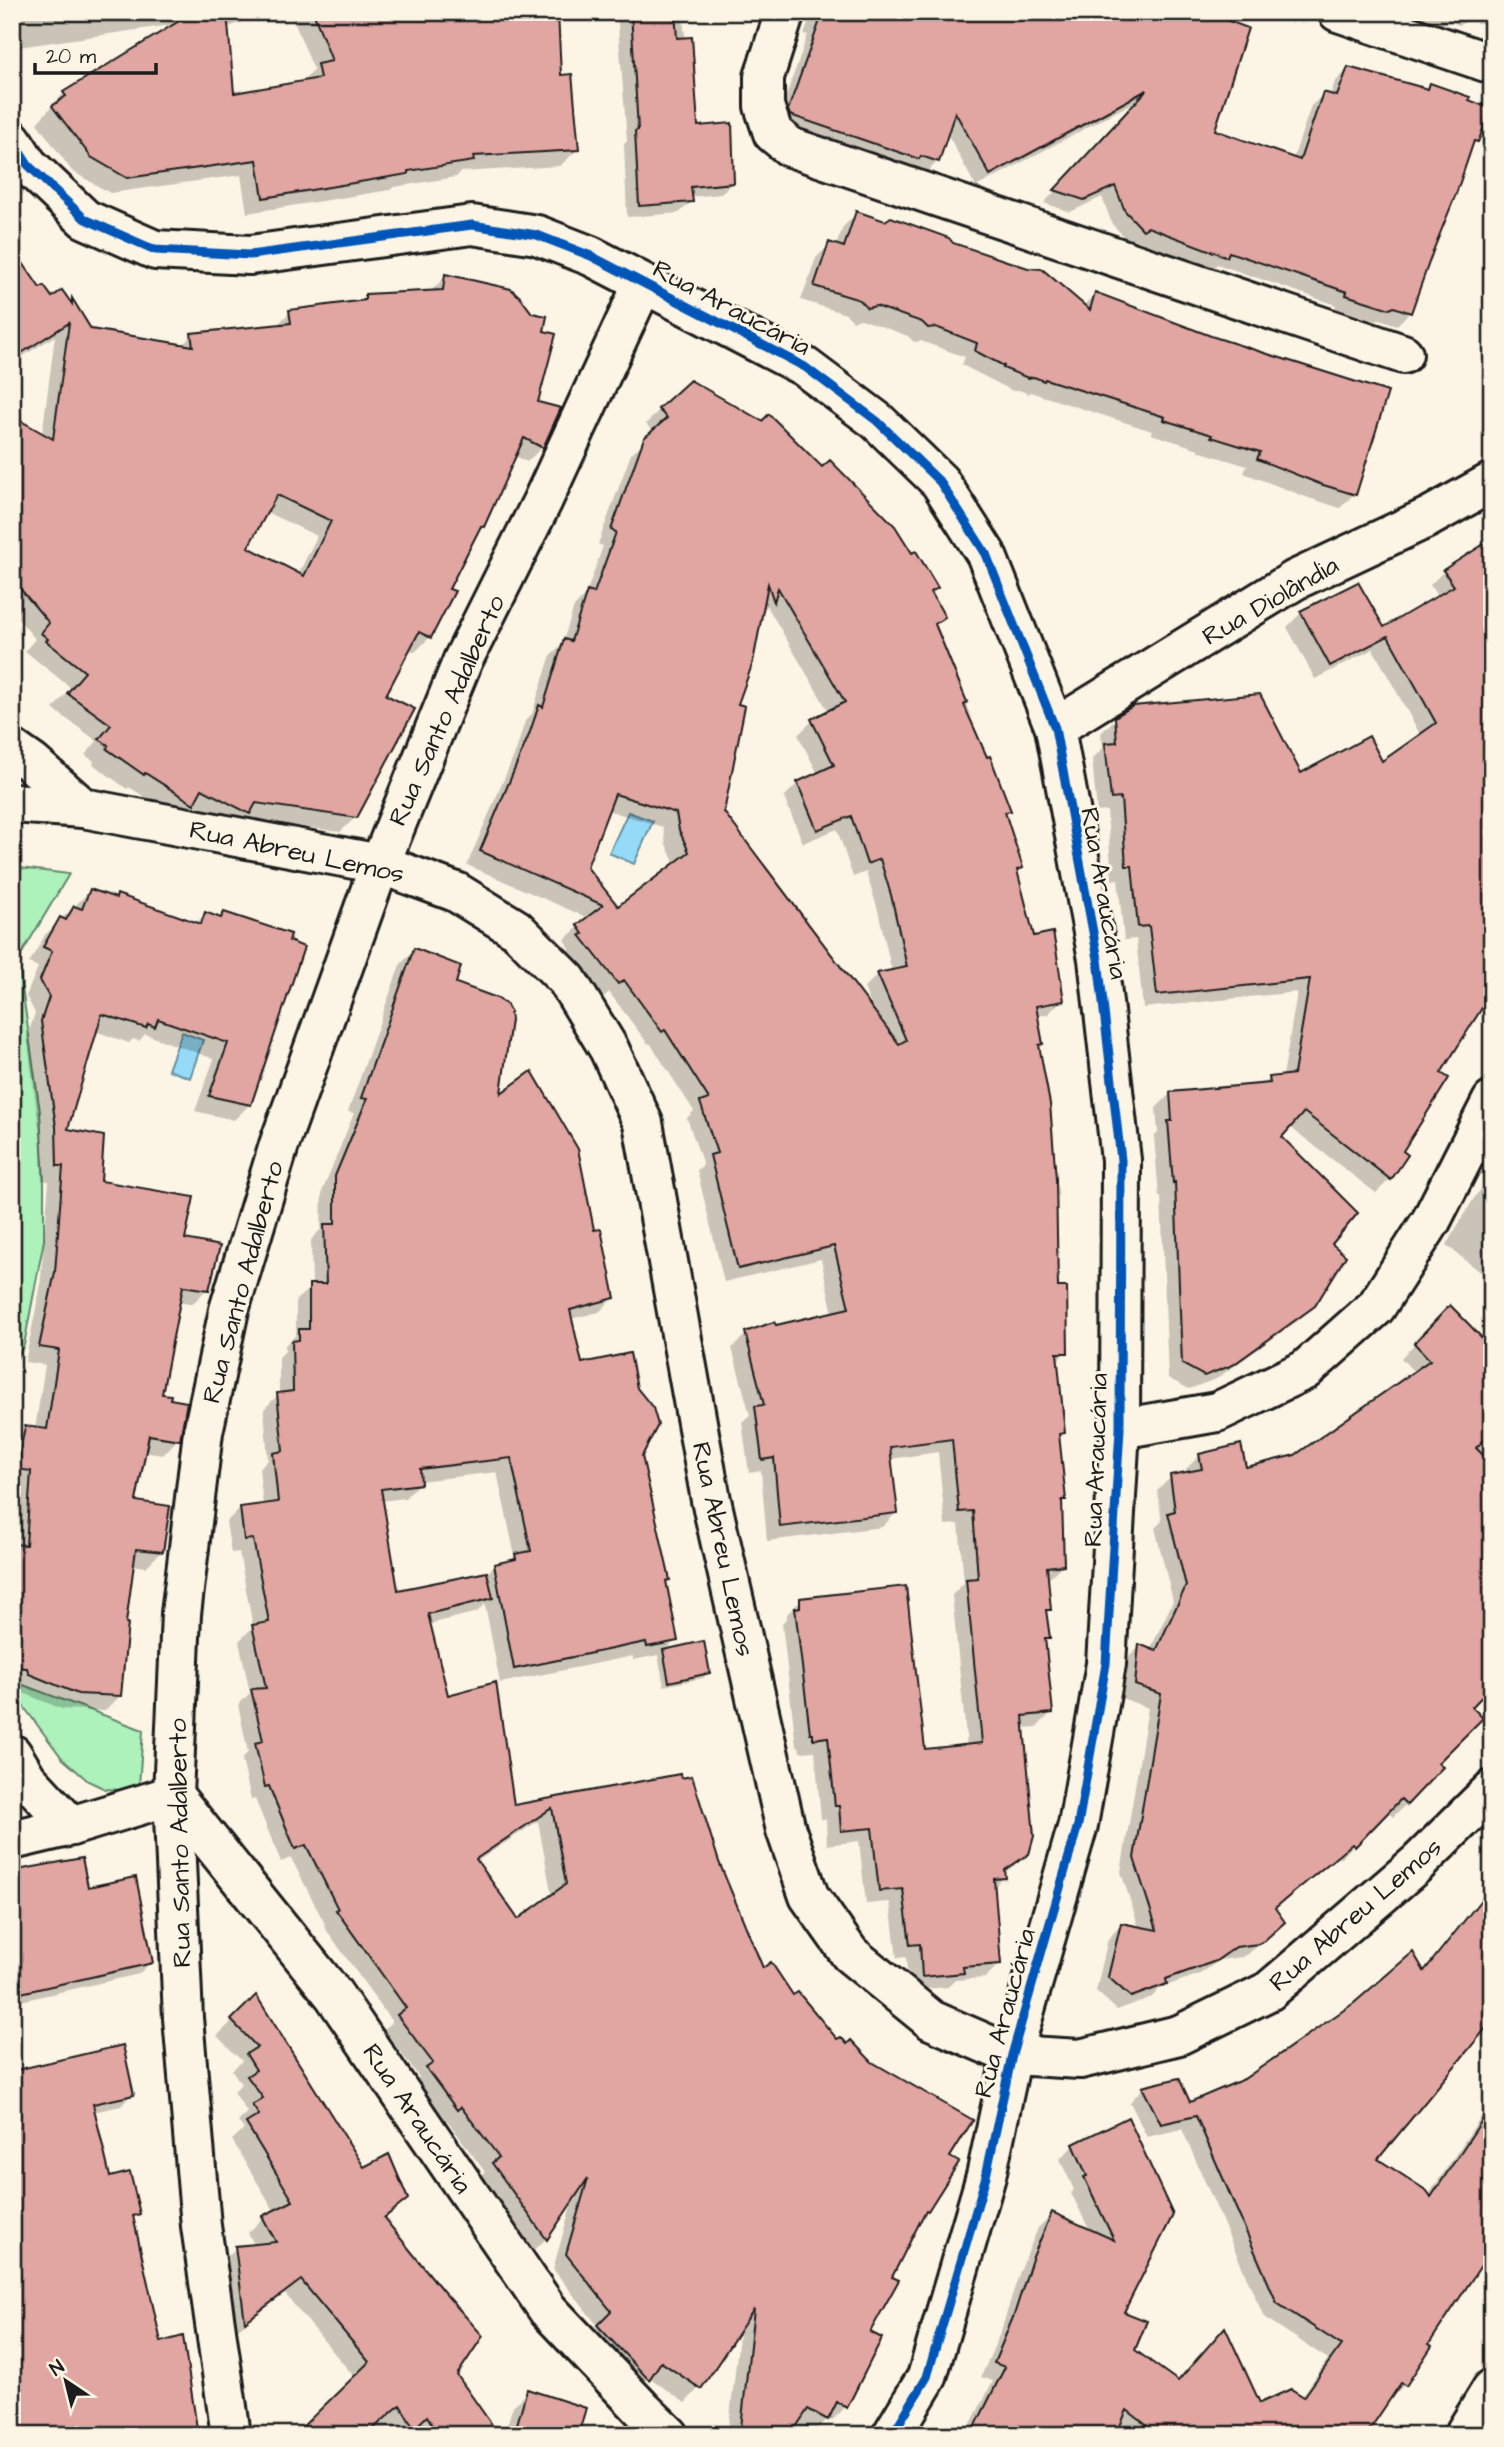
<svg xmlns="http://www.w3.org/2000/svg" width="1504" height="2447" font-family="'Architects Daughter',sans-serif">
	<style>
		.green { fill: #adf1bb; stroke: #64866c; stroke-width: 2 }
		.water { fill: #95dbf7; stroke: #658f9f; stroke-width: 2 }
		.shadow { fill: #0003; fill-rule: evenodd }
		.building { fill: #e1a6a2; stroke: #1c1c1c; stroke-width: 2; fill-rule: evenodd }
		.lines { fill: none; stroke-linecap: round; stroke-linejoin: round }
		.minor-casing { stroke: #1c1c1c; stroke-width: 44 }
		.minor { stroke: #fcf5e5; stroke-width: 38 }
		.cycleway-casing { stroke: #fcf5e5; stroke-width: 13 }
		.cycleway { stroke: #0057b8; stroke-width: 9 }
		.labels { text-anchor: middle; stroke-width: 6; stroke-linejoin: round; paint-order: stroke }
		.street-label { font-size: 26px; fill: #1c1c1c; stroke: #fcf5e5 }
	</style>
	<rect width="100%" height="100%" fill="#fcf5e5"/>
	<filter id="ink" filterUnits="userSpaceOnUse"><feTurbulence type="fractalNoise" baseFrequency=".0143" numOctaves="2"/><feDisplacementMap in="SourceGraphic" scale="14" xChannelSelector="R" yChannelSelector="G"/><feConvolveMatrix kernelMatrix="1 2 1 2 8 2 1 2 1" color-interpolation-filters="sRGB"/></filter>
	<g filter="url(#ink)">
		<g class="green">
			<path d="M12 867 69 874 18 960 40 1112 44 1183V1240L24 1345 12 1368Z"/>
			<path d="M12 1676 15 1682 143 1730 139 1786 120 1790 105 1789 88 1781 62 1758 24 1707 12 1691Z"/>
		</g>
		<g class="water">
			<path d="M628 812 653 821 634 864 609 853Z"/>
			<path d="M182 1032 203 1040 190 1078 168 1070Z"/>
		</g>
		<g class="shadow">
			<path d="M12 12H267L226 28 233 95 302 82 314 70 290 12H556L559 77 577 150 560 166 461 172 456 177 394 187 390 190 247 213 241 175 110 193 72 171 37 123 64 93 178 24 12 48Z"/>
			<path d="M617 12H682L697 128 733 182 721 194 691 197V202L679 213 627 217 624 144 627 141Z"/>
			<path d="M812 12H1201L1212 131 1293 159 1311 106 1324 94 1330 96 1335 82 1348 69 1426 90 1431 85 1476 141 1470 148 1410 312 1397 325 1380 319 1376 321 1335 308 1336 305 1217 264 1213 269 1134 239 1129 242 1112 224 1102 197 1070 212 1044 203 1140 99 976 187 947 133 938 161 925 174 776 124 808 34 804 35Z"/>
			<path d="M1404 12H1485L1459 25 1451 21 1440 25Z"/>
			<path d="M857 213 951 245 1083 306 1095 294 1354 494 1340 508 1306 497 1244 473 1247 466 1198 451 1199 449 1151 434 1152 431 1030 392 1029 394 1019 390 1013 391 962 365 965 357 921 341 914 342 908 336 861 319 853 321 846 314 801 300 816 258 830 244 836 246 843 227Z"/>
			<path d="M12 269 51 299 69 304 72 301 90 331 182 346 192 335 276 326 290 312 359 302 365 296 431 291 446 276 536 404 542 447 527 462 514 455 482 526 475 533 447 590 430 637 415 652 408 649 383 696 356 817 340 832 244 818 234 828 190 805 178 818 129 787 127 789 93 764 94 761 85 755 97 741 53 709 71 688 25 651 35 639 12 611V418L42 435 55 336 12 363ZM266 512 317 536 298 575 246 548Z"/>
			<path d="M659 410 935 588 930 594 942 617 934 626 963 705 1009 810 1004 815 1021 868 1016 872 1033 938 1062 1000 1048 1014 1036 1016 1041 1043 1038 1046 1057 1289 1066 1352 1056 1362 1063 1433 1058 1438 1064 1499 1061 1503 1062 1565 1048 1579 1049 1609 1044 1614 1048 1637 1043 1642 1051 1713 1037 1727 1022 1728 1027 1853 1004 1873V1877L993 1888 999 1964 985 1978 955 1980 948 1987 909 1990 906 1957 897 1958 890 1902 866 1904 859 1841 827 1845 826 1819H821L815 1751 800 1752 799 1746H796L782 1623 787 1618V1614L801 1600 924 1751 967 1746 952 1595 964 1583 959 1524 945 1525 938 1452 890 1459 896 1513 882 1527 767 1541 761 1471 749 1473 742 1422 750 1415 732 1348 746 1334 833 1314 821 1259 724 1282 697 1170 703 1165 687 1118 694 1111 650 1043 648 1044 609 992 604 997 567 951 570 948 564 940 588 918 467 865 516 751 525 721 532 714 551 655 562 644 574 607 586 594 603 546 598 544 631 454 654 433 646 424ZM767 606 829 712 812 721 798 735 818 774 798 783 784 797 803 843 837 829 853 877 866 872 878 910 892 972 878 974 864 988 874 1012 722 813 736 705 760 613ZM607 810 663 827 666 844 675 865 618 909 585 867Z"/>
			<path d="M1482 547 1439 1073 1390 1179 1376 1193 1290 1127 1280 1137 1329 1244 1314 1305 1299 1320 1216 1379 1189 1389 1168 1378 1161 1196H1159L1154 1137 1158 1133 1156 1108 1170 1094 1263 1086 1270 1078 1283 1077 1297 992 1143 1008 1136 939 1124 940 1118 879 1112 880 1107 811 1097 812 1092 759 1103 748 1101 733 1116 718 1301 776 1382 763 1421 736 1373 649 1315 679 1287 627 1301 613 1357 584 1383 630 1438 597 1430 585 1444 571Z"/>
			<path d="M90 891 195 924 205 914 219 919 225 914 249 1105 234 1120 195 1111 214 1059 145 1034 139 1041 133 1039 129 1043 95 1031 66 1131 99 1182 183 1241 207 1289 192 1304 178 1302 160 1396 178 1439 163 1455 144 1452 134 1502 162 1551 146 1567 132 1565 124 1625 120 1696 105 1711 62 1709 14 1689 12 1683V1441L26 1428 35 1429 45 1365 25 1362 40 1289 49 1181 42 1180 41 1143 27 1037 35 1013 26 996 38 967 29 963 45 935Z"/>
			<path d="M414 950 454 984 499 1097 592 1232 613 1298 599 1312 570 1319 581 1365 640 1456 668 1579 664 1583 676 1640 665 1651 708 1673 703 1678 664 1686 658 1655 633 1660V1656L500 1683 485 1604 477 1612 429 1624 446 1697 513 1807 678 1776 718 1863 762 1971 793 1997 948 2158 956 2162 922 2215 890 2278 868 2332 845 2407 831 2421 827 2419 813 2433 796 2424 787 2435H728L740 2327 699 2388 685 2403 649 2377 633 2393 584 2341 598 2326 553 2269 573 2199 546 2239 532 2252 479 2178 485 2172 447 2120 442 2123 413 2084 419 2077 384 2030 392 2022 323 1925 325 1924 291 1858 281 1862 255 1799 251 1800 242 1759 248 1752 238 1705 250 1693 239 1641 253 1627 239 1552 231 1553 226 1522 240 1508 263 1505 259 1469 268 1460 264 1409 279 1394V1357L285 1351V1345L296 1335V1300L312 1286 311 1240 321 1229 322 1192 354 1113 348 1112 400 965ZM497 1472 515 1556 508 1563 494 1566 487 1574 396 1592 381 1501 405 1498 419 1483V1481ZM538 1821 552 1897 518 1922 476 1862Z"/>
			<path d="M1489 1181 1492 1183V1281L1446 1245 1476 1195Z"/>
			<path d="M1450 1308 1492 1350V1683L1470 1707 1436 1763 1406 1804 1393 1817 1387 1811 1340 1859 1338 1857 1274 1909 1270 1935 1248 1954 1242 1957 1220 1960 1200 1974 1160 1988 1152 1997 1117 2010 1096 1991 1108 1939 1121 1925 1139 1928 1121 1872 1148 1708 1122 1698 1126 1660 1140 1646 1150 1650 1173 1601 1155 1528 1162 1521 1157 1491 1171 1477 1187 1474 1186 1469 1200 1455 1244 1469 1296 1456 1415 1373 1401 1358Z"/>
			<path d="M12 1872 87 1889 151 1962 139 1974 12 2003Z"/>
			<path d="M1492 1885V2019L1376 2160 1428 2196 1492 2100V2244L1426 2345 1429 2347 1404 2385 1390 2399 1389 2398 1364 2435H965L993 2381 981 2377 1001 2331 1019 2274 1038 2228 1052 2214 1090 2231 1071 2193 1074 2190 1060 2159 1074 2145 1127 2120 1122 2313 1133 2351 1177 2383 1259 2405 1301 2398 1328 2359 1264 2317 1182 2129 1147 2137 1130 2102 1143 2088 1189 2104 1245 2081 1423 1972Z"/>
			<path d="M256 1998 363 2169 406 2199 384 2220 455 2375 497 2435H297L355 2378 285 2294 230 2335 221 2263 236 2248 255 2246 248 2233 263 2218 275 2212 232 2140 244 2129 238 2122 247 2112 234 2092 241 2084 232 2070 242 2061 217 2036Z"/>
			<path d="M12 2073 132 2094 121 2106 93 2112 109 2179 138 2214 132 2220 160 2344Z"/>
			<path d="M528 2391 577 2435H504L513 2406Z"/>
		</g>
		<g class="building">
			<path d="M194 12H227L234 93 320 78 317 64 332 61 313 12H558L561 75 572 74 579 150 473 156 474 161 408 171V174L263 198 257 160 127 178 91 157 52 106 66 96 63 92Z"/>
			<path d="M631 12H675L677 38 692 37 698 126 732 123 734 183 691 187 693 202 639 206 635 131 638 130Z"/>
			<path d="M823 12H1205L1248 28 1215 130 1300 160 1323 92 1337 96 1348 67 1428 89 1430 83 1470 97 1469 100 1491 109 1478 142 1474 141 1456 194 1433 251 1411 313 1394 307 1390 309 1346 295 1347 292 1229 252 1227 257 1148 227 1143 230 1125 211 1115 186 1084 200 1054 190 1147 90 990 175 955 112 939 162 921 156 919 159 790 115 788 110Z"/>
			<path d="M856 211 885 221 891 217 949 238 953 243 1028 268 1042 269 1090 310 1095 292 1211 336 1388 392 1356 495 1320 484 1257 459 1260 452 1211 437 1212 435 1164 420 1165 417 1045 379 1044 381 1034 377 1028 378 1003 368 1004 366 975 351 977 343 936 327 928 328 922 322 876 306 867 308 860 300 814 286 829 242 844 247Z"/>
			<path d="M12 247 40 288 44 286 52 297 62 290 72 304V298L91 329 193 346 191 333 291 323 289 310 365 300V294L443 290 445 274 511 289 520 297 532 313 547 316 544 331 556 334 538 402 561 408 543 448 524 438 484 527 481 526 449 589 455 591 431 638 419 632 386 695 415 709 357 818 256 803 250 814 202 789 194 804 145 773 144 775 107 749 108 745 99 739 111 725 67 693 85 672 46 641 48 639 41 633 49 623 12 579V416L53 439 69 323 12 359ZM277 495 331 521 304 576 248 547Z"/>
			<path d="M690 380 762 421 769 414 822 467 830 460 895 526 912 553 916 551 938 588 931 592 945 617 935 624 967 702 964 705 987 757 990 756 1011 811 1005 812 1023 868 1017 870 1034 936 1053 932 1057 955 1064 1001 1036 1006 1043 1044 1039 1045 1050 1104 1056 1179 1058 1287H1067L1068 1353H1057L1065 1433 1059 1434 1066 1500H1062L1064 1565 1047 1567 1051 1610H1046L1050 1638H1045L1053 1713 1023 1716 1034 1836 1029 1854 1005 1870 1006 1878 994 1879 1001 1964 963 1967 964 1973 922 1977 920 1944 910 1945 903 1889 879 1891 872 1828 841 1831 839 1806H835L828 1737 813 1739V1733H810L795 1608H800V1598L906 1586 925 1749 982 1743 966 1579 978 1578 973 1511 959 1512 952 1439 890 1447 898 1513 780 1527 774 1458 762 1460 755 1406 764 1405 745 1332 774 1322 776 1325 849 1308 834 1246 738 1269 710 1155 717 1153 700 1102 709 1099 665 1030 662 1032 624 980 618 984 580 935 583 934 577 925 603 905 480 851 529 735 539 705 543 707 564 639 571 641 587 591 594 593 616 532 611 530 644 438 667 418 658 409ZM768 584 774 602 778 588 845 702 811 719 834 765 797 782 817 830 851 816 867 864 880 859 891 895 907 967 877 973 906 1040 899 1044 724 812 745 706 738 704 753 662ZM615 794 676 813 679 830 689 852 618 906 587 867Z"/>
			<path d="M1492 539V992L1441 1073 1449 1078 1403 1151 1408 1155 1391 1180 1304 1112 1282 1137 1358 1213 1332 1244 1346 1256 1315 1306 1233 1365 1204 1376 1182 1364 1175 1182 1173 1183 1168 1121H1172L1170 1092 1270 1083 1269 1077 1294 1074 1310 979 1157 995 1149 926 1138 927 1132 866H1126L1121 798 1111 799 1105 743 1117 742 1115 717 1133 706 1260 694 1301 773 1369 736 1382 761 1436 723 1388 636 1330 666 1300 611 1358 582 1384 627 1454 586 1443 570Z"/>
			<path d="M90 889 116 898 117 894 201 924 205 912 221 918 224 912 291 934 289 941 304 947 251 1105 209 1096 228 1043 158 1019 155 1027 148 1024 146 1028 102 1014 68 1129 104 1136 101 1181 194 1197 185 1239 220 1246 209 1290 183 1286 162 1394 171 1395 170 1399 187 1402 180 1440 149 1435 136 1501 170 1506 163 1552 136 1549 126 1623H128L121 1696 78 1694 29 1674 27 1668 12 1667V1544L26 1545 31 1471 17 1469 25 1426 47 1429 59 1350 39 1347 55 1272 63 1166H57L56 1127 41 1021 49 997 40 980 52 951 43 947 60 917 66 920 74 906 82 909Z"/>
			<path d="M414 948 461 966 456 983 497 998 507 1005 510 1011 511 1020 501 1093 532 1071 578 1149 594 1230 601 1229 615 1298 570 1310 582 1363 630 1353 637 1388 653 1408 658 1425 642 1456 670 1580 666 1581 678 1641 647 1647 646 1642 514 1669 494 1564 516 1559 515 1554 531 1551 511 1458 420 1469 421 1484 381 1489 398 1590 487 1572 493 1598 428 1614 448 1695 496 1682 514 1805 680 1774 681 1778 692 1776 719 1862 763 1968 771 1962 793 1995 798 1992 837 2039 841 2037 847 2044 851 2040 872 2062 973 2120 950 2157 959 2162 928 2211 926 2210 892 2277 899 2280 870 2332 882 2338 847 2408 837 2402 828 2420 808 2409 794 2430 741 2428 754 2309 701 2389 661 2362 649 2380 597 2325 611 2311 566 2254 588 2178 547 2240 492 2163 499 2157 461 2107 457 2110 426 2068 433 2063 397 2015 406 2008 336 1910 338 1909 306 1845 295 1849 269 1786 265 1787 255 1743 263 1741 251 1689 266 1688 252 1625 269 1622 253 1539 244 1540 240 1507 278 1502 273 1453 283 1451 277 1393 293 1391 292 1341 299 1340V1329H309V1284H326L324 1224H335V1176L367 1099 361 1098ZM552 1808 566 1884 518 1919 476 1859Z"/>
			<path d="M1450 1305 1492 1348V1432L1476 1448 1492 1464V1686L1472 1707 1483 1718 1438 1763 1443 1767 1407 1805 1401 1799 1355 1847 1352 1844 1275 1908 1285 1922 1264 1941 1258 1944 1236 1947 1216 1961 1166 1979 1167 1984 1131 1997 1108 1977 1121 1923 1157 1930 1134 1858 1161 1694 1135 1685 1139 1644 1156 1651 1186 1586 1168 1513 1175 1511 1170 1475 1202 1469 1199 1454 1241 1444 1246 1467 1295 1455 1430 1360 1414 1343Z"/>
			<path d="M704 1641 710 1673 669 1682 663 1650Z"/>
			<path d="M82 1858 88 1887 136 1877 153 1963 12 1995V1871Z"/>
			<path d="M1492 1886V2021L1378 2159 1427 2191 1431 2197 1492 2105V2249L1429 2344 1432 2346 1406 2386 1401 2383 1366 2435H1159L1127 2410 1116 2435H971L1005 2367 994 2363 1014 2315 1032 2259 1052 2212 1114 2240 1084 2177 1087 2176 1073 2144 1128 2117 1173 2215 1124 2312 1147 2321 1135 2350 1178 2381 1225 2327 1260 2403 1291 2389 1304 2397 1341 2345 1277 2303 1196 2116 1161 2124 1142 2087 1179 2078 1190 2102 1244 2079 1354 2003 1413 1952 1424 1971Z"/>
			<path d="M256 1995 364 2167 389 2154 408 2199 384 2218 443 2291 483 2336 457 2375 499 2435H439L427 2416 414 2429 400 2405 366 2435H294L369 2362 301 2280 245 2322 235 2246 276 2242 262 2216 293 2201 246 2123 259 2115 252 2105 263 2098 247 2076 256 2070 246 2054 257 2047 231 2020Z"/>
			<path d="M123 2045 134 2095 93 2104 110 2177 130 2172 140 2214 133 2216 161 2342 183 2336 198 2435H12V2071Z"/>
			<path d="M527 2389 586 2408 578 2435H514Z"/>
		</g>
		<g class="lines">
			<g class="minor-casing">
				<g id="minor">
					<path d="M785 12 764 77V106L773 133 790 147 1403 354"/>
					<path d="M1338 12 1492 64"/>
					<path d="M12 140 28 165 85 219 155 250 250 255 472 225 537 235 591 256 805 367 877 421 940 482 986 554 1055 728 1098 959 1121 1160 1120 1429 1106 1664 1078 1825 1012 2055 986 2176 927 2377 892 2435"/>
					<path d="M1055 728 1295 580 1429 517 1492 482"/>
					<path d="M12 749 32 763 83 808"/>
					<path d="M12 803 83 808 380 864 456 892 516 929 567 980 609 1049 643 1123 711 1500 786 1830 809 1896 850 1954 931 2020 1012 2055 1080 2059 1179 2035 1269 1991 1418 1863 1492 1790"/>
					<path d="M1120 1429 1217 1412 1305 1370 1376 1307 1431 1221 1492 1101"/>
					<path d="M12 1754 27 1779 71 1826"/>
					<path d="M12 1840 71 1826 173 1795 334 1995 548 2310 644 2411 669 2435"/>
					<path d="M231 2435 201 2226 183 2018 173 1795 181 1614 203 1432 229 1310 279 1145 380 864 463 660 542 502 643 284"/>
					<path d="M1464 2435 1492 2389"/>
				</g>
			</g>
			<use href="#minor" class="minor"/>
			<g class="cycleway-casing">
				<path id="cycleway" d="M12 140 28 165 85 219 155 250 250 255 472 225 537 235 591 256 805 367 877 421 940 482 986 554 1055 728 1098 959 1121 1160 1120 1429 1106 1664 1078 1825 1012 2055 986 2176 927 2377 892 2435"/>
			</g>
			<use href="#cycleway" class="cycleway"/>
		</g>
	</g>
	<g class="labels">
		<g class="street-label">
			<text transform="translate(732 307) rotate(28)" y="9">Rua Araucária</text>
			<text transform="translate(1270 600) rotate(-30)" y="9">Rua Diolândia</text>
			<text transform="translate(446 710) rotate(-66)" y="9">Rua Santo Adalberto</text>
			<text transform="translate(297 851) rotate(12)" y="9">Rua Abreu Lemos</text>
			<text transform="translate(1105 893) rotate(80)" y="9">Rua Araucária</text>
			<text transform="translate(242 1282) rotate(-75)" y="9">Rua Santo Adalberto</text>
			<text transform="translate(1095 1460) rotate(-88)" y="9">Rua Araucária</text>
			<text transform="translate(724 1549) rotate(78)" y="9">Rua Abreu Lemos</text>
			<text transform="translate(179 1843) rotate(-91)" y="9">Rua Santo Adalberto</text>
			<text transform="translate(1355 1914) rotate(-41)" y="9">Rua Abreu Lemos</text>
			<text transform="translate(1004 2013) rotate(-75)" y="9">Rua Araucária</text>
			<text transform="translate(418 2118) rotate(56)" y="9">Rua Araucária</text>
		</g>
	</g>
	<rect width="1504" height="2447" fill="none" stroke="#fcf5e5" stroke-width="42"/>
	<rect x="21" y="21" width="1462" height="2405" fill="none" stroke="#1c1c1c" stroke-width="2.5" filter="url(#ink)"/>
	<g transform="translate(66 2381) rotate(325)" stroke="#fcf5e5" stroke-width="5" paint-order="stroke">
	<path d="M0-5L12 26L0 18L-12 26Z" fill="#1c1c1c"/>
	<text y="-10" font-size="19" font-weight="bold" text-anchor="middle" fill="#1c1c1c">N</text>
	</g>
	<path d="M35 63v10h121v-10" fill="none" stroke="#1c1c1c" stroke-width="3.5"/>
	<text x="46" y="63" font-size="21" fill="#1c1c1c" stroke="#fcf5e5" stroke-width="5" paint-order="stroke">20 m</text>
</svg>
